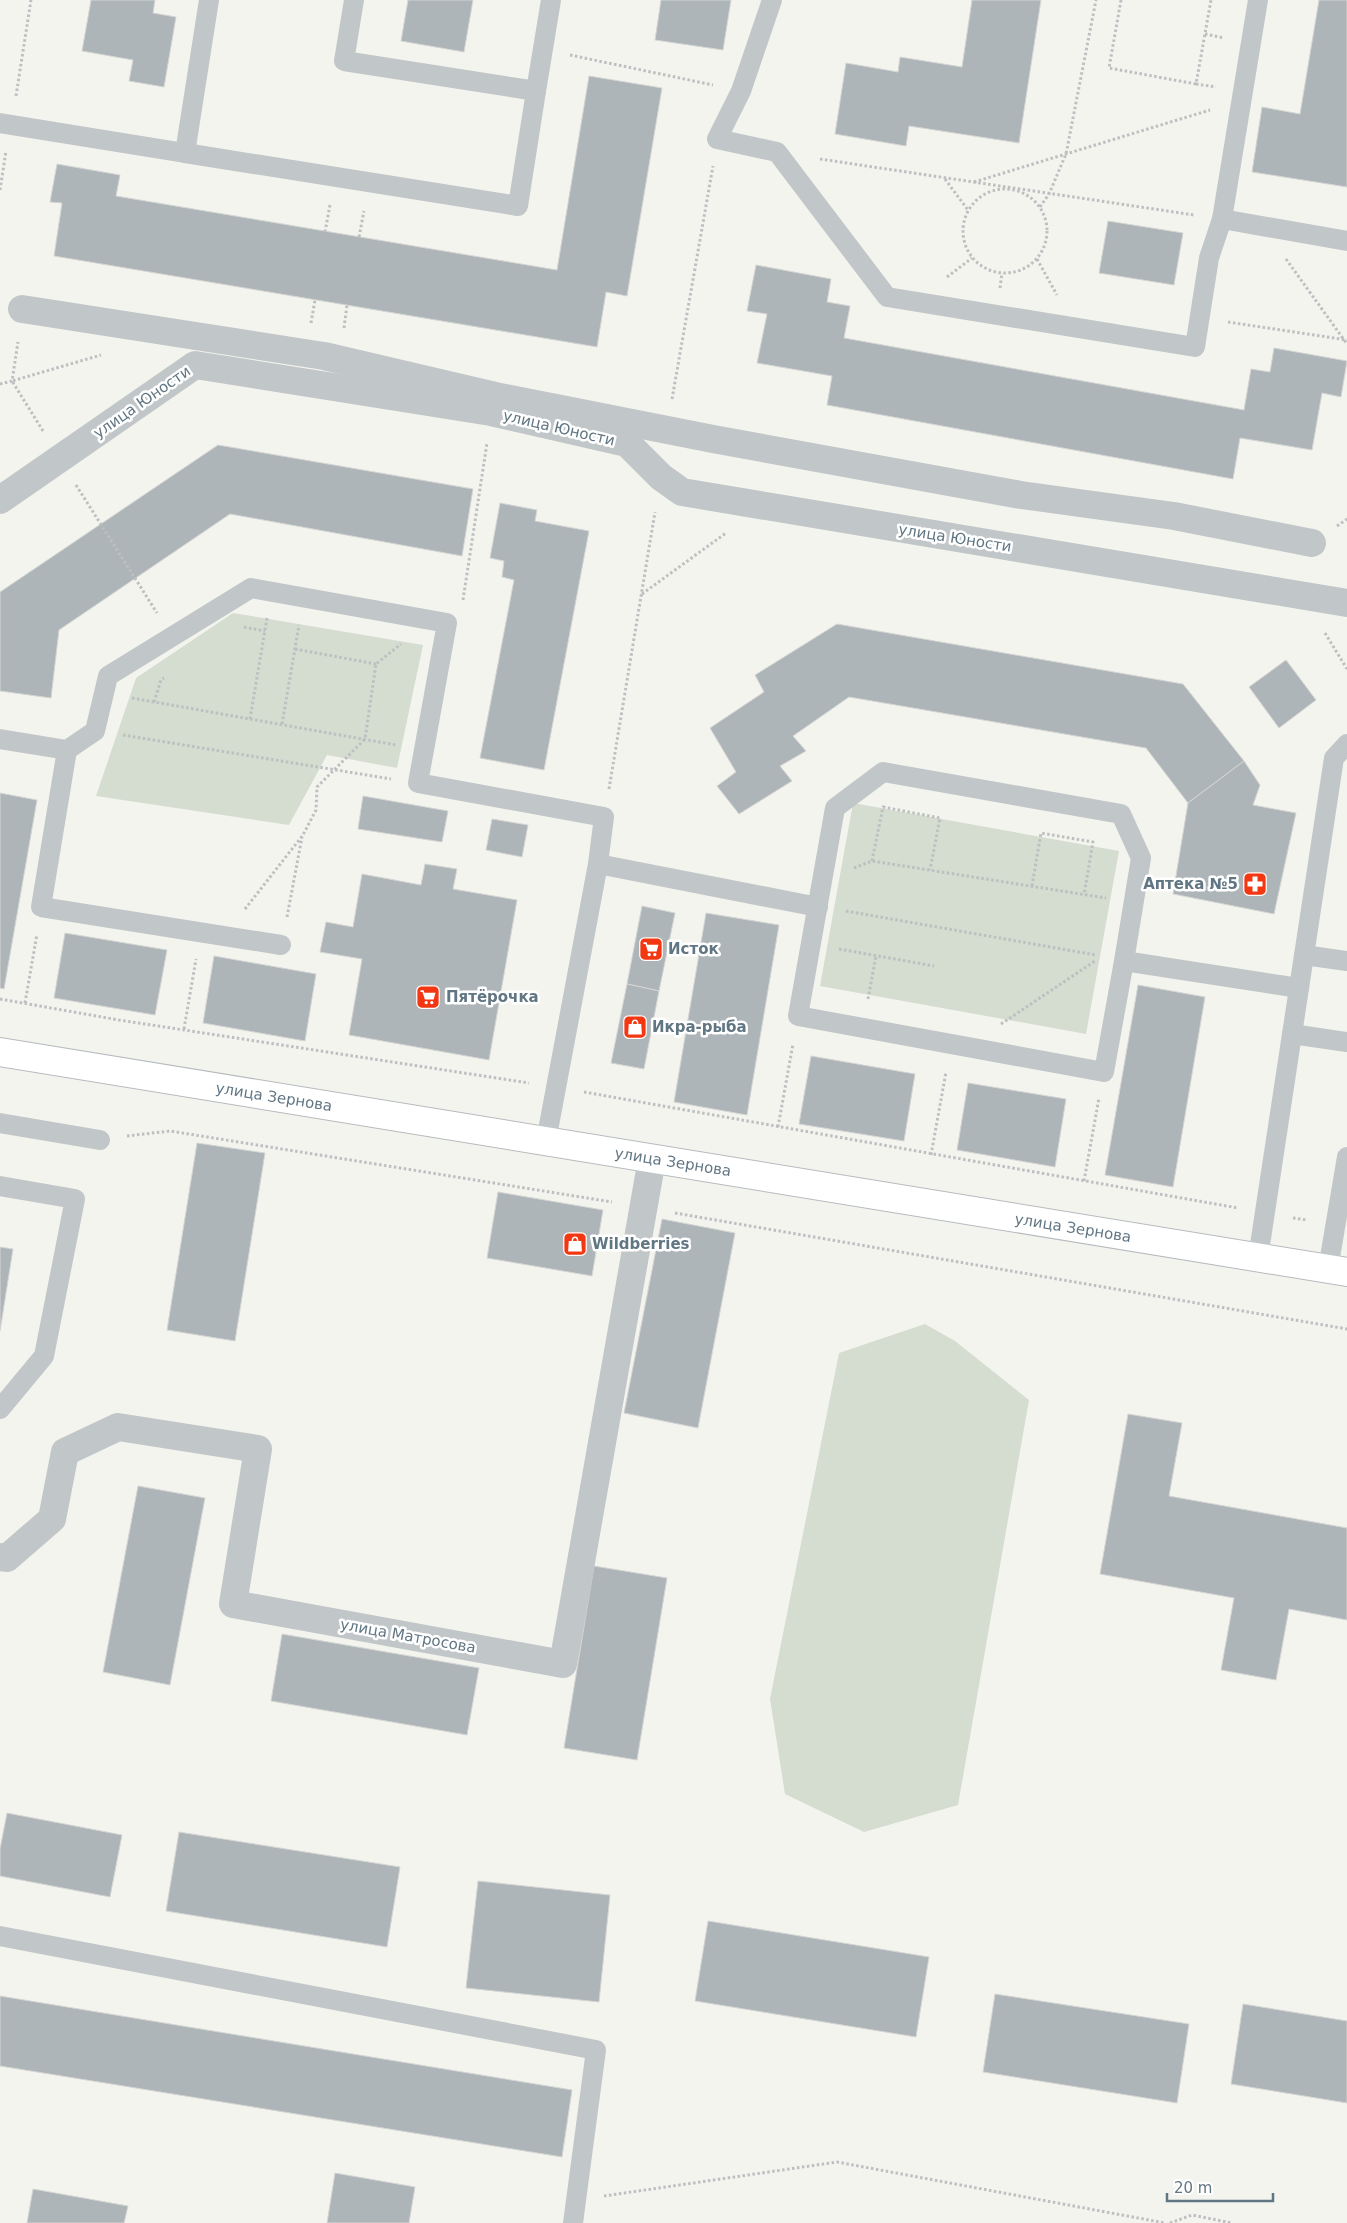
<svg xmlns="http://www.w3.org/2000/svg" width="1347" height="2223" font-family="'DejaVu Sans',sans-serif">
	<style>
		.green { fill: #d5dcd0 }
		.building { fill: #adb5b9; stroke: #d5d5d3 }
		.lines { fill: none; stroke-linecap: round; stroke-linejoin: round }
		.secondary-casing { stroke: #b5bbbf; stroke-width: 30 }
		.path { stroke: #bdbfc1; stroke-width: 3; stroke-dasharray: 2.5 2.5; stroke-linecap: butt }
		.lane { stroke: #c1c6c8; stroke-width: 20 }
		.street { stroke: #c1c6c8; stroke-width: 28 }
		.secondary { stroke: #fff; stroke-width: 28 }
		.labels { text-anchor: middle; stroke-width: 5; stroke-linejoin: round; paint-order: stroke }
		.street-label { font-size: 15px; fill: #617683; stroke: #fff }
		.poi-label { font-size: 15px; font-weight: bold; fill: #617683; stroke: #fff; text-anchor: start }
	</style>
	<rect width="100%" height="100%" fill="#f4f4ef"/>
	<g class="green">
		<path d="M233 613 423 645 397 768 327 755 289 825 96 796 136 678Z"/>
		<path d="M853 803 1119 851 1086 1034 820 986Z"/>
		<path d="M925 1324 955 1341 1029 1400 958 1805 864 1832 785 1794 770 1699 839 1353Z"/>
	</g>
	<g class="building">
		<path d="M91 0H155L153 13 176 17 164 87 129 81 133 60 82 51Z"/>
		<path d="M408 0H473L464 52 401 41Z"/>
		<path d="M661 0H731L723 50 655 40Z"/>
		<path d="M972 0H1041L1019 143 909 126 906 146 835 134 846 63 898 72 900 57 962 67Z"/>
		<path d="M1319 0H1347V187L1252 172 1262 107 1300 114Z"/>
		<path d="M589 76 662 88 627 296 606 292 597 347 54 256 62 203 50 202 57 164 120 175 116 196 557 270Z"/>
		<path d="M1108 221 1183 233 1174 285 1099 273Z"/>
		<path d="M756 265 831 279 827 302 850 306 844 338 1244 410 1251 369 1270 372 1274 348 1347 361 1341 397 1322 393 1312 450 1240 438 1233 479 827 405 832 376 757 363 767 314 747 311Z"/>
		<path d="M218 445 473 489 462 556 230 514 59 630 51 698 0 691V592Z"/>
		<path d="M500 503 537 510 535 521 589 531 544 770 480 758 514 580 502 577 504 561 490 558Z"/>
		<path d="M837 624 1183 684 1244 761 1188 803 1146 748 849 697 793 736 806 751 780 766 792 781 739 814 717 786 736 772 710 728 764 692 755 675Z"/>
		<path d="M1286 660 1316 700 1279 728 1249 687Z"/>
		<path d="M1244 761 1260 785 1253 805 1296 813 1274 914 1173 894 1188 803Z"/>
		<path d="M0 793 37 800 4 989 0 988Z"/>
		<path d="M363 796 448 811 442 842 358 829Z"/>
		<path d="M492 819 528 825 522 857 486 850Z"/>
		<path d="M425 864 457 869 453 889 517 900 489 1060 349 1035 362 959 320 952 326 922 353 927 362 874 421 885Z"/>
		<path d="M642 906 675 913 659 991 627 984Z"/>
		<path d="M706 913 779 925 747 1115 674 1102Z"/>
		<path d="M65 933 167 950 155 1015 54 998Z"/>
		<path d="M214 956 316 974 305 1041 203 1023Z"/>
		<path d="M627 984 659 991 644 1069 611 1063Z"/>
		<path d="M1138 985 1205 997 1173 1187 1105 1175Z"/>
		<path d="M811 1056 915 1074 904 1141 799 1124Z"/>
		<path d="M968 1083 1066 1099 1055 1167 957 1150Z"/>
		<path d="M197 1143 265 1153 235 1341 167 1330Z"/>
		<path d="M498 1192 603 1210 592 1276 487 1258Z"/>
		<path d="M662 1219 735 1233 698 1428 624 1413Z"/>
		<path d="M0 1247 13 1249 0 1331Z"/>
		<path d="M1128 1414 1182 1423 1169 1496 1347 1528V1620L1289 1609 1276 1680 1221 1670 1234 1598 1100 1574Z"/>
		<path d="M138 1486 205 1498 170 1685 103 1672Z"/>
		<path d="M594 1566 667 1578 637 1760 564 1748Z"/>
		<path d="M282 1634 479 1668 467 1735 271 1701Z"/>
		<path d="M7 1813 122 1835 110 1897 0 1876V1849Z"/>
		<path d="M179 1832 400 1867 387 1947 166 1911Z"/>
		<path d="M478 1881 610 1895 599 2002 466 1988Z"/>
		<path d="M708 1921 929 1957 916 2037 695 2001Z"/>
		<path d="M995 1994 1189 2024 1177 2103 983 2072Z"/>
		<path d="M0 1996 572 2090 562 2157 0 2066Z"/>
		<path d="M1243 2004 1347 2021V2103L1231 2084Z"/>
		<path d="M335 2173 415 2187 409 2223H327Z"/>
		<path d="M33 2189 128 2206 124 2223H27Z"/>
	</g>
	<g class="lines">
		<g class="secondary-casing">
			<path id="secondary" d="M0 1052 1347 1272"/>
		</g>
		<g class="path">
			<path d="M1121 0 1109 68 1196 84 1211 0"/>
			<path d="M1205 34 1224 38"/>
			<path d="M570 55 713 85"/>
			<path d="M1196 84 1216 87"/>
			<path d="M16 96 31 0"/>
			<path d="M820 159 1194 215"/>
			<path d="M945 179 968 210"/>
			<path d="M974 182 1210 110"/>
			<circle cx="1005" cy="231" r="42"/>
			<path d="M0 190 6 151"/>
			<path d="M1040 207 1049 194 1066 154 1096 0"/>
			<path d="M325 232 330 205"/>
			<path d="M359 237 364 211"/>
			<path d="M1037 259 1057 295"/>
			<path d="M1286 259 1347 344"/>
			<path d="M947 277 972 258"/>
			<path d="M1000 288 1002 273"/>
			<path d="M1228 322 1347 340"/>
			<path d="M311 323 315 300"/>
			<path d="M344 328 347 305"/>
			<path d="M0 384 12 381 18 342"/>
			<path d="M672 399 713 166"/>
			<path d="M43 431 12 381 101 355"/>
			<path d="M76 485 157 613"/>
			<path d="M1337 526 1347 519"/>
			<path d="M642 594 726 533"/>
			<path d="M463 600 487 443"/>
			<path d="M244 627 265 631"/>
			<path d="M1325 633 1347 669"/>
			<path d="M295 649 376 664"/>
			<path d="M132 698 396 745"/>
			<path d="M154 702 161 680 164 678"/>
			<path d="M250 719 267 618"/>
			<path d="M282 724 299 625"/>
			<path d="M123 735 391 779"/>
			<path d="M609 789 655 512"/>
			<path d="M872 861 883 807 940 818 930 870"/>
			<path d="M854 868 872 861 1106 898"/>
			<path d="M1032 886 1041 833 1093 842 1084 895"/>
			<path d="M245 909 303 835 316 810 317 787 365 739 376 664 401 644"/>
			<path d="M846 911 1096 955"/>
			<path d="M287 917 302 837"/>
			<path d="M839 949 934 966"/>
			<path d="M0 999 119 1020 529 1083"/>
			<path d="M868 999 876 956"/>
			<path d="M25 1003 37 934"/>
			<path d="M1001 1024 1095 961"/>
			<path d="M184 1029 196 959"/>
			<path d="M584 1092 1238 1208"/>
			<path d="M778 1127 793 1044"/>
			<path d="M127 1136 170 1131 612 1202"/>
			<path d="M931 1155 946 1072"/>
			<path d="M1084 1181 1099 1098"/>
			<path d="M675 1213 1347 1329"/>
			<path d="M1293 1218 1307 1220"/>
			<path d="M604 2196 837 2162 1165 2223"/>
			<path d="M1170 2223 1192 2215 1232 2223"/>
		</g>
		<g class="lane">
			<path d="M354 0 344 61 536 91 551 0"/>
			<path d="M772 0 741 91 717 139 777 152 887 297 1195 347 1209 258 1222 219"/>
			<path d="M1258 0 1222 219 1347 241"/>
			<path d="M0 123 185 153 209 0"/>
			<path d="M185 153 518 206 536 91"/>
			<path d="M0 739 67 750 95 731 108 676 251 588 447 623 418 783 604 817 598 864"/>
			<path d="M67 750 41 907 281 945"/>
			<path d="M1304 955 1347 961"/>
			<path d="M1124 961 1104 1072 798 1016 835 808 883 772 1121 814 1141 858 1124 961 1299 988"/>
			<path d="M1292 1034 1347 1042"/>
			<path d="M0 1123 100 1140"/>
			<path d="M546 1141 598 864 818 907"/>
			<path d="M0 1186 75 1199 44 1356 0 1409"/>
			<path d="M1258 1258 1334 758 1347 744"/>
			<path d="M1328 1269 1347 1157"/>
			<path d="M0 1936 596 2050 573 2223"/>
		</g>
		<g class="street">
			<path d="M22 309 324 356 495 396 713 439 1021 495 1174 516 1312 543"/>
			<path d="M0 500 195 365 491 412 627 443 661 477 682 492 1347 603"/>
			<path d="M0 1557 7 1558 52 1519 65 1452 118 1427 258 1449 233 1604 563 1664 652 1159"/>
		</g>
		<use href="#secondary" class="secondary"/>
	</g>
	<defs>
		<g id="pharmacy-square" transform="scale(1.25)"><rect x="-9" y="-9" width="18" height="18" rx="4" fill="#f23712" stroke="#fff"/><path d="M-2-6h4v4h4v4h-4v4h-4v-4h-4v-4h4Z" fill="#fff"/></g>
		<g id="supermarket-square" transform="scale(1.25)"><rect x="-9" y="-9" width="18" height="18" rx="4" fill="#f23712" stroke="#fff"/><path d="M-6-5.5h2.5l.6 2H6L4.5 2H-2.5L-4.4-4H-6ZM-1.5 3.2a1.3 1.3 0 1 0 .1 0ZM3 3.2a1.3 1.3 0 1 0 .1 0Z" fill="#fff"/></g>
		<g id="shop-square" transform="scale(1.25)"><rect x="-9" y="-9" width="18" height="18" rx="4" fill="#f23712" stroke="#fff"/><path d="M-5-2.5h2.3a2.7 3.5 0 0 1 5.4 0H5L5.5 6h-11ZM-1.5-2.5h3a1.5 2.3 0 0 0-3 0Z" fill="#fff"/></g>
	</defs>
	<g fill-rule="evenodd">
		<use href="#pharmacy-square" x="1255" y="884"/>
		<use href="#supermarket-square" x="651" y="949"/>
		<use href="#supermarket-square" x="428" y="997"/>
		<use href="#shop-square" x="635" y="1027"/>
		<use href="#shop-square" x="575" y="1244"/>
	</g>
	<g class="labels">
		<g class="street-label">
			<text transform="translate(142 402) rotate(-35)" y="5">улица Юности</text>
			<text transform="translate(559 428) rotate(13)" y="5">улица Юности</text>
			<text transform="translate(955 538) rotate(9)" y="5">улица Юности</text>
			<text transform="translate(274 1097) rotate(9)" y="5">улица Зернова</text>
			<text transform="translate(673 1162) rotate(9)" y="5">улица Зернова</text>
			<text transform="translate(1073 1228) rotate(9)" y="5">улица Зернова</text>
			<text transform="translate(408 1636) rotate(10)" y="5">улица Матросова</text>
		</g>
		<g class="poi-label">
			<text x="1238" y="889" text-anchor="end">Аптека №5</text>
			<text x="668" y="954">Исток</text>
			<text x="446" y="1002">Пятёрочка</text>
			<text x="652" y="1032">Икра-рыба</text>
			<text x="592" y="1249">Wildberries</text>
		</g>
	</g>
	<path d="M1167 2193v8h106v-8" fill="none" stroke="#617683" stroke-width="2.5"/>
	<text x="1174" y="2193" font-size="15" fill="#617683" stroke="#ffffff" stroke-width="4" paint-order="stroke">20 m</text>
</svg>
